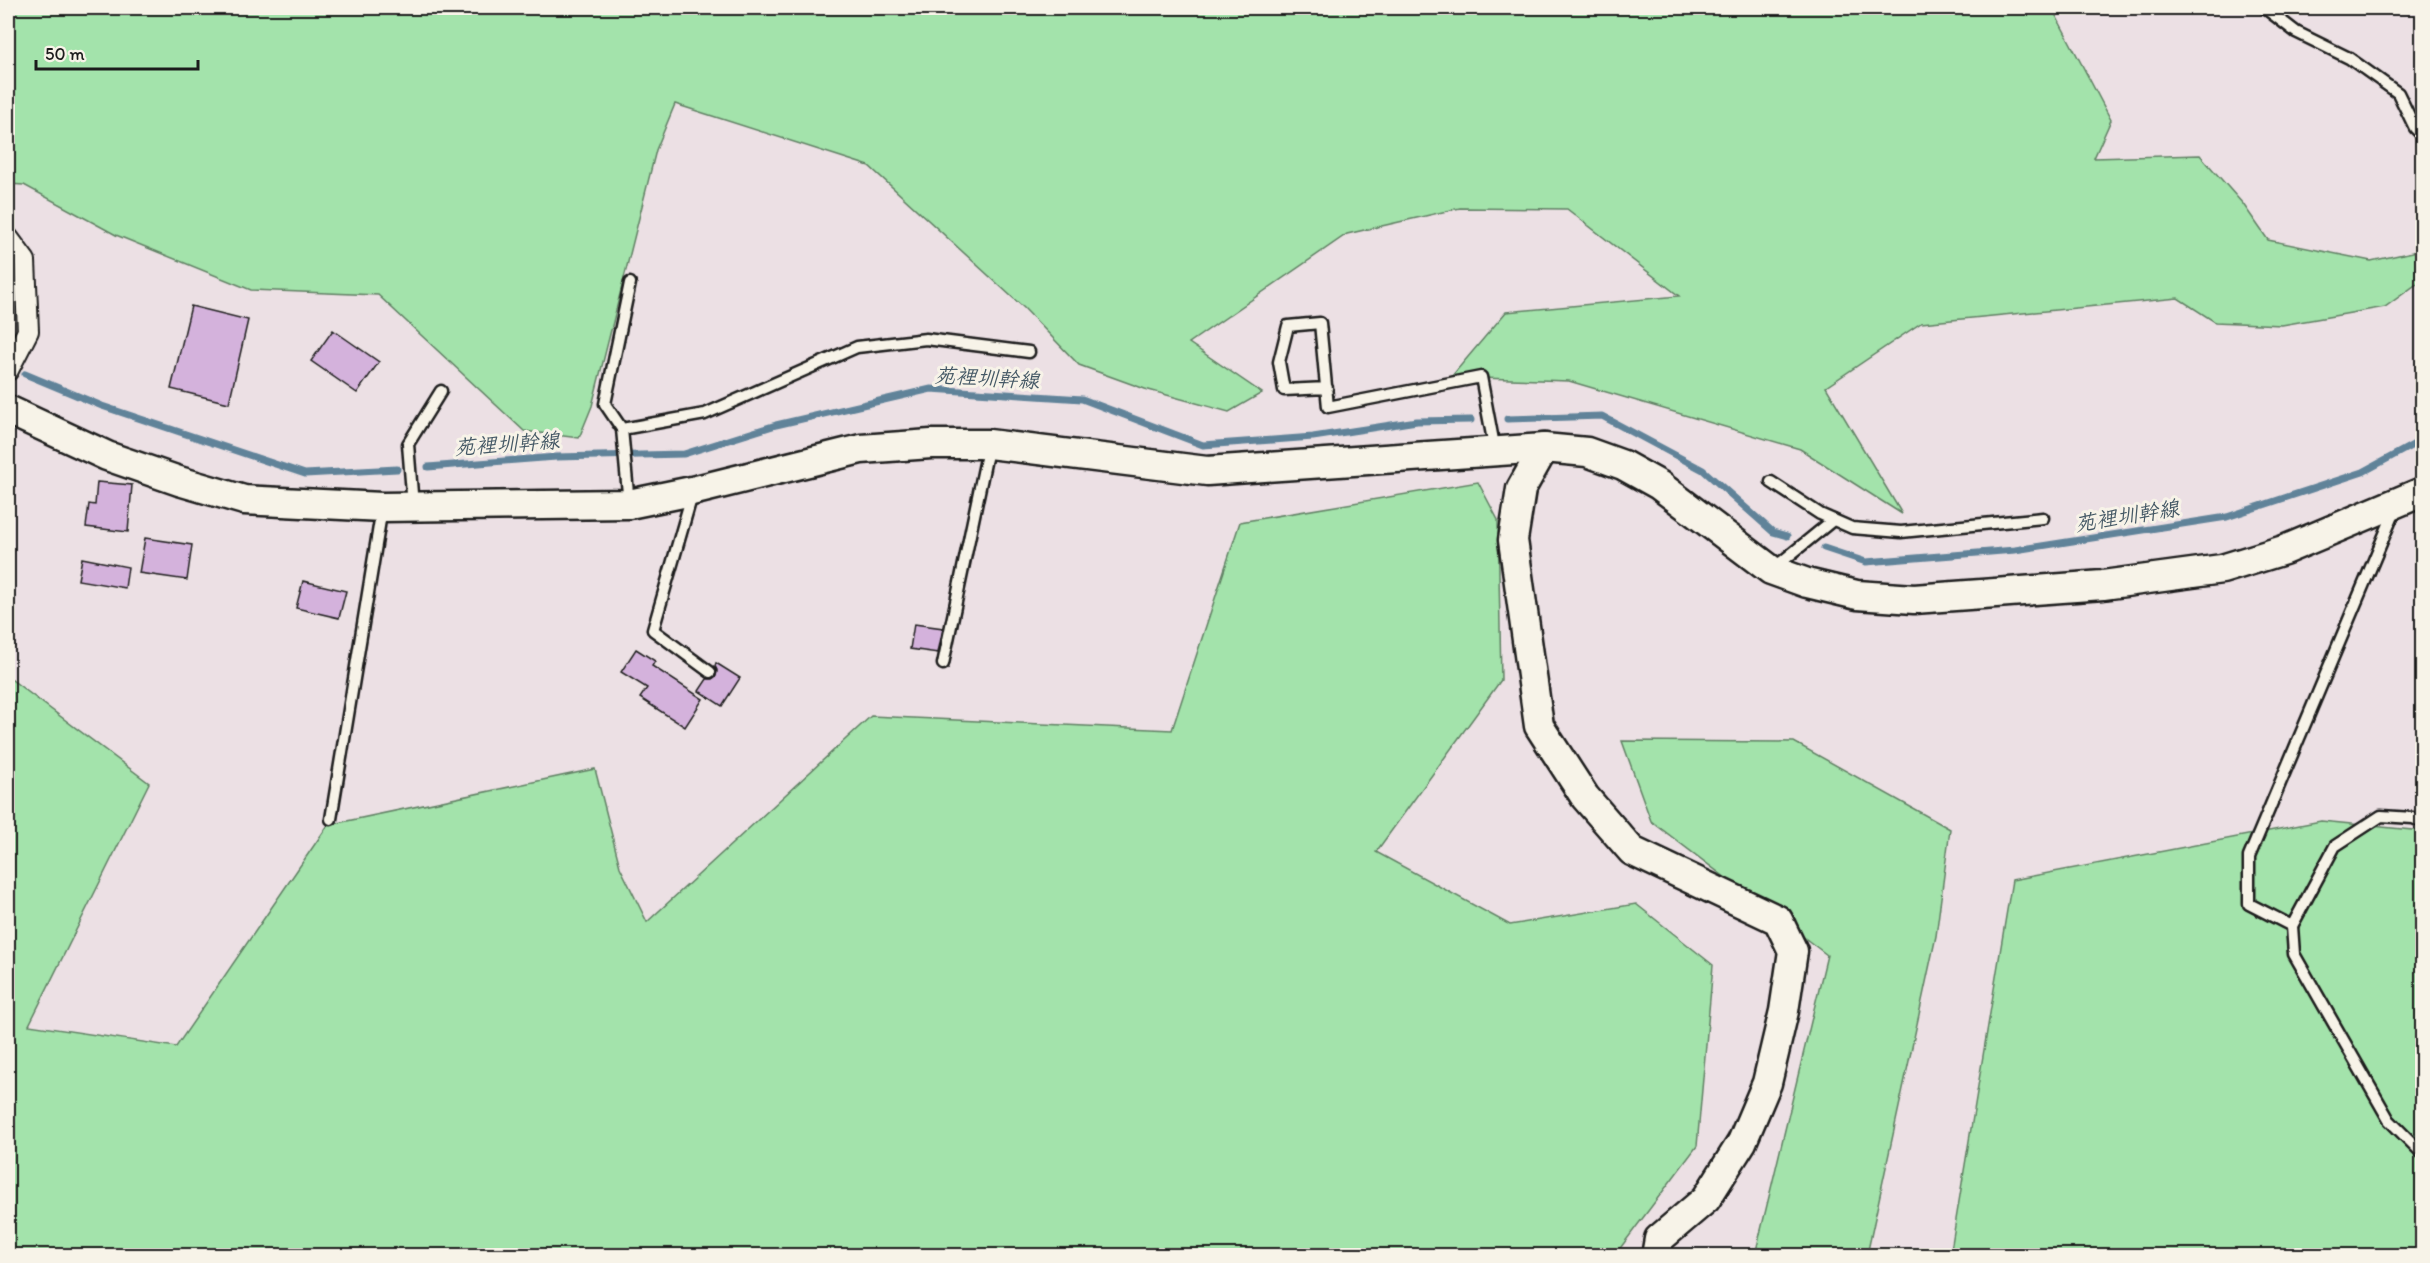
<svg xmlns="http://www.w3.org/2000/svg" width="2430" height="1263" font-family="Itim,'LXGW WenKai TC',sans-serif">
	<style>
		.green { fill: #a3e3ab; stroke: #608064; stroke-width: 1.5 }
		.lines { fill: none; stroke-linecap: round; stroke-linejoin: round }
		.stream { stroke: #608399; stroke-width: 7 }
		.building { fill: #d4b2dc; stroke: #1c1c1c; stroke-width: 1.5 }
		.lane-casing { stroke: #1c1c1c; stroke-width: 15 }
		.street-casing { stroke: #1c1c1c; stroke-width: 24 }
		.secondary-casing { stroke: #1c1c1c; stroke-width: 33 }
		.lane { stroke: #f7f3e8; stroke-width: 10 }
		.street { stroke: #f7f3e8; stroke-width: 20 }
		.secondary { stroke: #f7f3e8; stroke-width: 28 }
		.labels { text-anchor: middle; stroke-width: 6; stroke-linejoin: round; paint-order: stroke }
		.water-label { font-size: 21px; font-style: italic; fill: #445865; stroke: #f7f3e8 }
	</style>
	<rect width="100%" height="100%" fill="#ece0e4"/>
	<filter id="ink" filterUnits="userSpaceOnUse"><feTurbulence type="fractalNoise" baseFrequency=".0167" numOctaves="2"/><feDisplacementMap in="SourceGraphic" scale="12" xChannelSelector="R" yChannelSelector="G"/><feConvolveMatrix kernelMatrix="1 2 1 2 8 2 1 2 1" color-interpolation-filters="sRGB"/></filter>
	<g filter="url(#ink)">
		<g class="green">
			<path d="M8 8H2042L2053 10 2111 120 2094 158 2200 155 2243 204 2268 240 2371 261 2422 250V280L2385 307 2282 325 2215 322 2178 298 1921 323 1826 387 1902 514 1800 449 1569 381 1451 377 1506 312 1679 296 1567 209 1460 208 1347 234 1189 343 1262 393 1229 412 1145 389 1079 365 1024 308 869 166 675 104 656 150 592 406 579 438 524 431 378 295 251 290 116 235 24 185 8 184Z"/>
			<path d="M1478 482 1498 520 1501 680 1376 852 1510 925 1636 904 1713 965 1697 1146 1615 1255H8V677L149 783 29 1025 176 1047 328 825 595 769 620 867 647 922 871 716 1172 730 1240 522Z"/>
			<path d="M1622 741 1794 742 1950 829 1936 936 1867 1255H1755L1827 955 1651 821Z"/>
			<path d="M2321 821 2422 831V1255L1950 1256 2012 880Z"/>
		</g>
		<g class="lines">
			<g class="stream">
				<path d="M25 374 102 406 305 474 397 469"/>
				<path d="M1507 419 1602 416 1703 470 1773 532 1787 536"/>
				<path d="M428 467 556 457 684 454 776 425 931 389 1082 399 1203 445 1313 437 1417 421 1471 420"/>
				<path d="M1824 548 1866 562 2015 550 2227 517 2363 472 2422 440"/>
			</g>
		</g>
		<g class="building">
			<path d="M191 306 248 320 229 403 171 389Z"/>
			<path d="M333 330 379 362 357 393 311 361Z"/>
			<path d="M97 482 132 485 128 532 86 527 89 504 95 505Z"/>
			<path d="M145 538 192 545 187 580 139 573Z"/>
			<path d="M82 558 128 567 125 588 78 580Z"/>
			<path d="M303 581 346 591 339 618 296 608Z"/>
			<path d="M914 624 943 628 938 653 910 649Z"/>
			<path d="M636 649 655 661 652 666 703 699 685 727 640 698 647 688 621 672Z"/>
			<path d="M716 663 740 678 722 706 699 691 707 679H712L716 676 717 670 715 666Z"/>
		</g>
		<g class="lines">
			<g class="lane-casing">
				<g id="lane">
					<path d="M2265 8 2296 32 2349 58 2398 93 2415 128 2422 135"/>
					<path d="M630 283 605 404 622 429 705 414 857 347 926 339 1029 352"/>
					<path d="M1327 388 1284 390 1279 362 1288 326 1320 323 1328 407 1481 377 1495 451"/>
					<path d="M622 429 629 504"/>
					<path d="M1771 482 1820 514 1852 528 1901 532 2043 518"/>
					<path d="M692 495 653 630 710 672"/>
					<path d="M413 506 408 444 441 391"/>
					<path d="M2395 510 2249 857V904L2292 926 2335 846 2381 816 2413 818 2422 822"/>
					<path d="M1773 569 1833 520"/>
					<path d="M943 664 989 444"/>
					<path d="M331 819 382 508"/>
					<path d="M2292 926 2294 954 2389 1120 2422 1153"/>
				</g>
			</g>
			<g class="street-casing">
				<path id="street" d="M8 238 25 261 28 331 8 370"/>
			</g>
			<g class="secondary-casing">
				<g id="secondary">
					<path d="M8 410 107 456 179 481 244 500 382 507 629 504 692 491 861 449 931 444H989L1207 471 1544 448 1587 452 1623 465 1659 485 1771 570 1807 583 1857 595 1914 599 2103 585 2222 569 2284 550 2422 492"/>
					<path d="M1544 448 1521 489 1513 540 1539 726 1585 797 1632 851 1778 920 1793 951 1784 1011 1767 1083 1742 1142 1706 1199 1659 1239 1656 1256"/>
				</g>
			</g>
			<use href="#lane" class="lane"/>
			<use href="#street" class="street"/>
			<use href="#secondary" class="secondary"/>
		</g>
	</g>
	<g class="labels">
		<g class="water-label">
			<text transform="translate(987 378) rotate(3)" y="7">苑裡圳幹線</text>
			<text transform="translate(507 444) rotate(-4)" y="7">苑裡圳幹線</text>
			<text transform="translate(2127 516) rotate(-9)" y="7">苑裡圳幹線</text>
		</g>
	</g>
	<rect width="2430" height="1263" fill="none" stroke="#f7f3e8" stroke-width="30"/>
	<rect x="15" y="15" width="2400" height="1233" fill="none" stroke="#1c1c1c" stroke-width="2" filter="url(#ink)"/>
	<path d="M36 60v9h162v-9" fill="none" stroke="#1c1c1c" stroke-width="3"/>
	<text x="45" y="60" font-size="18" fill="#1c1c1c" stroke="#f7f3e8" stroke-width="4.5" paint-order="stroke">50 m</text>
</svg>
